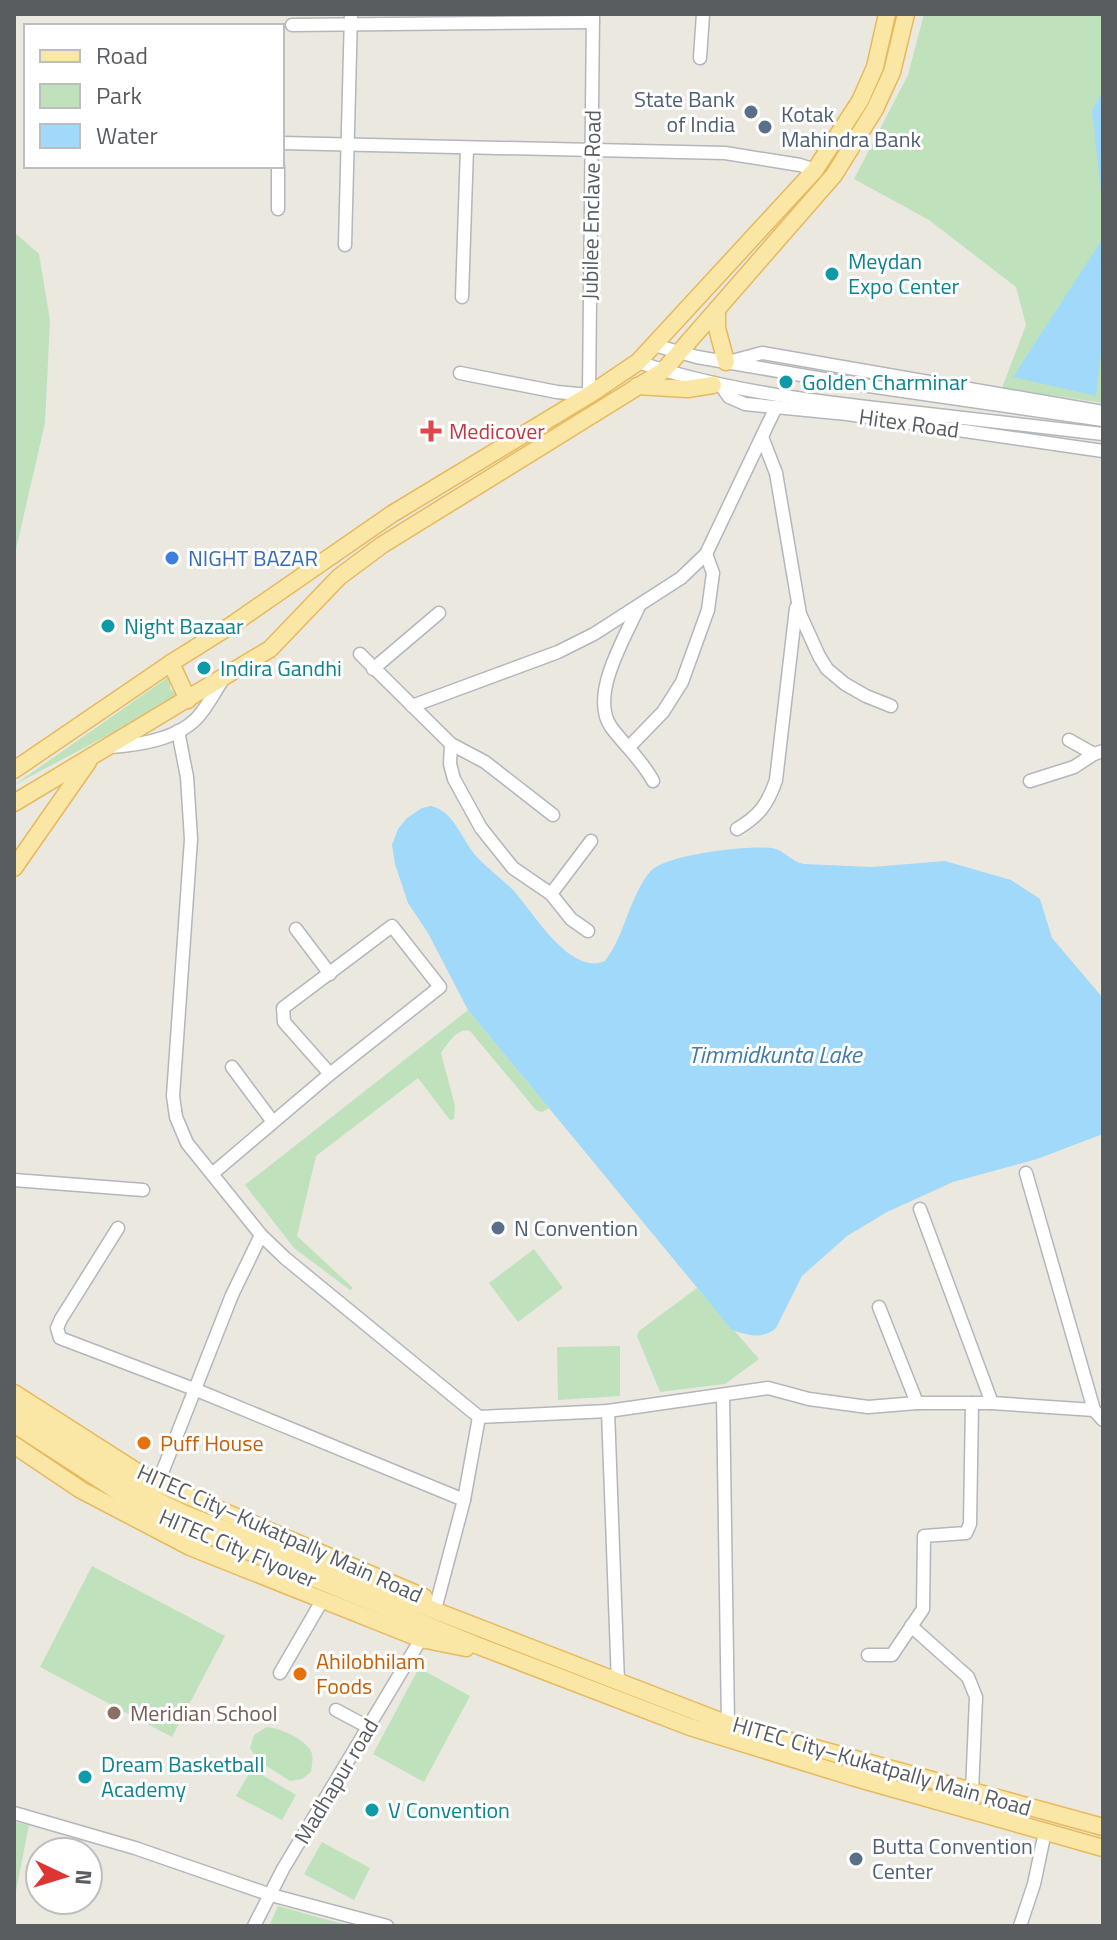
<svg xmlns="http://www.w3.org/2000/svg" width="1117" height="1940" font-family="'Titillium Web',sans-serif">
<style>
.green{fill:#bfe2bd}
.water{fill:#a1d9fa}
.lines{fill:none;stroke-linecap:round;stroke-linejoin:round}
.minor-casing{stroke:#b3b6ba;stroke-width:15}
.major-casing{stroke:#e8b85c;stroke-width:19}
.minor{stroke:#fff;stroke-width:12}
.major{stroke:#fae7a6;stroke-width:16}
.service-dot{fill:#5c6f8a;stroke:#fff;stroke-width:3}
.culture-dot{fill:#0f9aa8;stroke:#fff;stroke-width:3}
.health-dot{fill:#e0444e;stroke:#fff;stroke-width:3}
.shop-dot{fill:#3f7fe0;stroke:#fff;stroke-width:3}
.food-dot{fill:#e8710a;stroke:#fff;stroke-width:3}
.education-dot{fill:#8d6e63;stroke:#fff;stroke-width:3}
.labels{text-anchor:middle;stroke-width:6;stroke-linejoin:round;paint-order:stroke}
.service-label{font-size:22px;fill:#4e5e75;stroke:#fff;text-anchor:start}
.street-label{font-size:22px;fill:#595d60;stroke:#fff}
.culture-label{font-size:22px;fill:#0d838f;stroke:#fff;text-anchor:start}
.health-label{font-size:22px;fill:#be3a42;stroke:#fff;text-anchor:start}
.shop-label{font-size:22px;fill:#366cbe;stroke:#fff;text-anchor:start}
.food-label{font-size:22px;fill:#c56008;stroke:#fff;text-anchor:start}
.education-label{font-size:22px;fill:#785e54;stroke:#fff;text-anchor:start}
.water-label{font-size:24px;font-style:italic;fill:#417aa9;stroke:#fff}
</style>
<rect width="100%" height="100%" fill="#ebe8e0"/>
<!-- green -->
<g class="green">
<path d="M924,14H1103V403L1002,388L1026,325L1016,287L929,220L854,179L908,75Z"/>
<path d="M14,232L39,254L50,320L45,423L14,558Z"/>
<path d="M170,676V689L180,697L14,785Z"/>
<path d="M468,1010L549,1108L542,1112L536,1110L470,1031C456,1028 449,1043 441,1053L455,1106L454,1119L450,1120L418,1078L316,1156L297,1236L353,1288L350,1290L294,1248L245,1185Z"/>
<path d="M534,1249L563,1288L518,1322L489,1283Z"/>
<path d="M697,1288L759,1359L725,1384L660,1392L637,1336L639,1331Z"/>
<path d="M620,1346V1396L558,1400L557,1347Z"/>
<path d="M92,1566L225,1636L172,1737L40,1667Z"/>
<path d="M419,1668L470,1696L424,1782L373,1754Z"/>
<path d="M267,1727C279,1728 300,1737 308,1747C315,1754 312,1763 311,1772L302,1779L290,1781L257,1760L250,1748L254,1735Z"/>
<path d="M252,1769L296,1795L282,1820L236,1796Z"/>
<path d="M14,1822L29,1825L14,1901Z"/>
<path d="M322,1842L370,1868L354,1900L304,1874Z"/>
<path d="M278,1906L350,1926H269Z"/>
</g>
<!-- water -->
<g class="water">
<path d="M1103,90V210L1092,111Z"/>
<path d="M1103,238V335L1096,396L1013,377Z"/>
<path d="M431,806C454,811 462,840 476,856C487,868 501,878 513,890C534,913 570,976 605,961C622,939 626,913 639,889C642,883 647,874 653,869C671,854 748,845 772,848C785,850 791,862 804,864L872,867L945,861L1011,880L1040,899L1052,938L1103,998V1134L1037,1159L953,1182L887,1212L847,1236L802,1276L776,1328C762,1340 748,1335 732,1330L468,1010L428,933L408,903L395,864L392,845L398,829L407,818L422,808Z"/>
</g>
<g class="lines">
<!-- minor casing -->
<g class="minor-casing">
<g id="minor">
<path d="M292,25L593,22"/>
<path d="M700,58L703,14"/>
<path d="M282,143L725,153L800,165L815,170"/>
<path d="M278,209V166"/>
<path d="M345,245L351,14"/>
<path d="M462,297L467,148"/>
<path d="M654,345L697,357L841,382L1103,420"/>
<path d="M732,361L762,353L1103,412"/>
<path d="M638,362C724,391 813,401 902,411C969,419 1036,426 1103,434"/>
<path d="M460,373L557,392L589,395L593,14"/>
<path d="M722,387L729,397L745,404L847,414L1103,451"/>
<path d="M762,437L776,473L800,614L819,656L827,669L845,684L866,696L891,706"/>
<path d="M639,606C625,638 589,695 611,727C625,746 642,760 653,781"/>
<path d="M360,654L451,744L485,762L553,815"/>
<path d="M373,669L439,613"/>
<path d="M412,706L558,652L594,634L681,578L706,554L776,407"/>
<path d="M178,731L187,777L191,839L173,1096L176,1117L187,1143L261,1235L285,1258L479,1417L608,1411L768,1388L809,1399L868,1407L917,1403H992L1094,1410"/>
<path d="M1069,740L1094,754L1103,751"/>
<path d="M451,744L450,764L454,779L481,828L513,868L551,894L571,919L588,931"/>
<path d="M111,747C138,745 175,740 196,719C206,709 214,693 222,681"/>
<path d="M629,747L663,712L682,682L708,610L713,573L706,554"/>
<path d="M1030,781L1074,767L1094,754"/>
<path d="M737,829C759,816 768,804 776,780L796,608"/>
<path d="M551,894L591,841"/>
<path d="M296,929L330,974"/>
<path d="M232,1067L273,1122"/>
<path d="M1026,1173L1094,1410L1103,1420"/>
<path d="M212,1174L330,1074L440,987L392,926L283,1008L284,1022L330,1074"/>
<path d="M14,1180L143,1190"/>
<path d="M920,1209L992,1403"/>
<path d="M118,1228L61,1319L57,1328L60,1338L194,1389L464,1500"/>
<path d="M879,1307L917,1403"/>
<path d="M723,1395L728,1724"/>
<path d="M608,1411L618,1683"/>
<path d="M158,1483L232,1295L261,1235"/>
<path d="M437,1602L464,1500L479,1417"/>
<path d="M911,1626L968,1677L976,1697L972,1792"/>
<path d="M868,1655H892L923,1609L924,1536L966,1533L970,1524L972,1403"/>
<path d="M280,1673L323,1599"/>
<path d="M336,1710L368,1727"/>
<path d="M14,1813L135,1848L271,1895L387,1926"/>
<path d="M254,1926L283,1869L421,1639"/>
<path d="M1020,1926L1034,1884L1045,1832"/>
</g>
</g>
<!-- major casing -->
<g class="major-casing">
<g id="major">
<path d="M717,309V328L726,362"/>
<path d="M637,386L687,389L713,385"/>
<path d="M171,663L188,700"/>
<path d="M14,770L171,663L233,624L392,514L589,395L638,362L815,170L860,101L875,67L887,14"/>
<path d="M14,803L270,649L339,577L382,545L663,371L834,175L875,109L892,72L906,14"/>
<path d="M14,868L88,762"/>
<path d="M14,1393L150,1480L424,1597"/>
<path d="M14,1409L158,1501L185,1514L728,1724L1103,1827"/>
<path d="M14,1424L145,1509L476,1645L690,1727L852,1777L1103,1848"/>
<path d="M14,1445L81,1490L190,1547L421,1639L466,1648"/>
</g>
</g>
<!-- minor -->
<use href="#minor" class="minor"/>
<!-- major -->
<use href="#major" class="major"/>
</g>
<!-- markers -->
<g class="service-dot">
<circle cx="751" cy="112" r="8"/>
<circle cx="765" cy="127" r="8"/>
<circle cx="498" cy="1228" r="8"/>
<circle cx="856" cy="1859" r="8"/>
</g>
<g class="culture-dot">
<circle cx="832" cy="274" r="8"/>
<circle cx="786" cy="382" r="8"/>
<circle cx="108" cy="626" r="8"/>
<circle cx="204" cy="668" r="8"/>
<circle cx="85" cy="1777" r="8"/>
<circle cx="372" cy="1810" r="8"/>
</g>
<path class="health-dot" d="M427 419h8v8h8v8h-8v8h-8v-8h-8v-8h8z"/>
<circle class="shop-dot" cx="172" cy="558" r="8"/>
<g class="food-dot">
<circle cx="144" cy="1443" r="8"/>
<circle cx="300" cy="1674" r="8"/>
</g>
<circle class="education-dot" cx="114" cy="1713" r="8"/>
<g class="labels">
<!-- service labels -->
<g class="service-label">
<text x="735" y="107" text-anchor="end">State Bank<tspan x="735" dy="25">of India</tspan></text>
<text x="781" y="122">Kotak<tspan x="781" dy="25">Mahindra Bank</tspan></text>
<text x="514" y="1236">N Convention</text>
<text x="872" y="1854">Butta Convention<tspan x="872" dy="25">Center</tspan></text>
</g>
<!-- street labels -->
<g class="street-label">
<text transform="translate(591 205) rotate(-89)" y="8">Jubilee Enclave Road</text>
<text transform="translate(909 423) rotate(8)" y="8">Hitex Road</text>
<text transform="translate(280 1533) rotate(24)" y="8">HITEC City–Kukatpally Main Road</text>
<text transform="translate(238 1548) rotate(23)" y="8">HITEC City Flyover</text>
<text transform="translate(882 1766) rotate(16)" y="8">HITEC City–Kukatpally Main Road</text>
<text transform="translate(336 1781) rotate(-59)" y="8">Madhapur road</text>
</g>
<!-- culture labels -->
<g class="culture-label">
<text x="848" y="269">Meydan<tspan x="848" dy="25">Expo Center</tspan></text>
<text x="802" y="390">Golden Charminar</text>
<text x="124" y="634">Night Bazaar</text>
<text x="220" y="676">Indira Gandhi</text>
<text x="101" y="1772">Dream Basketball<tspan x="101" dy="25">Academy</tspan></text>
<text x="388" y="1818">V Convention</text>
</g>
<!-- health labels -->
<g class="health-label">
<text x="449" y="439">Medicover</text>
</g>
<!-- shop labels -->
<g class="shop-label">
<text x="188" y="566">NIGHT BAZAR</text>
</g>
<!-- food labels -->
<g class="food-label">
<text x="160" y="1451">Puff House</text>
<text x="316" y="1669">Ahilobhilam<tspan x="316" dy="25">Foods</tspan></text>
</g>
<!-- education labels -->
<g class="education-label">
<text x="130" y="1721">Meridian School</text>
</g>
<!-- water labels -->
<g class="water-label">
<text x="775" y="1063">Timmidkunta Lake</text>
</g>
</g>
<!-- border -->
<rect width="1117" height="1940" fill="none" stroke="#595d60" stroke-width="32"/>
<!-- legend -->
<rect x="24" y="24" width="260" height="144" fill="#ffffff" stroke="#bdbebf" stroke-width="2"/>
<rect x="40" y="50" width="40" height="12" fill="#fae7a6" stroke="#bdbebf" stroke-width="2"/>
<text x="96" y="64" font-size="24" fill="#595d60">Road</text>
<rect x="40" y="84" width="40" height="24" fill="#bfe2bd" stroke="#bdbebf" stroke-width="2"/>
<text x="96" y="104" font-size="24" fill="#595d60">Park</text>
<rect x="40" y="124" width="40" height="24" fill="#a1d9fa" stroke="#bdbebf" stroke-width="2"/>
<text x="96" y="144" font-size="24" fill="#595d60">Water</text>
<!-- north arrow -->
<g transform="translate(64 1876) rotate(94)"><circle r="38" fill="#ffffff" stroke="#bdbebf" stroke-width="2"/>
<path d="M0-6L14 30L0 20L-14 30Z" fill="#de3533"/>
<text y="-12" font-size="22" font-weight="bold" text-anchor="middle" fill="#595d60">N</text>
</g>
</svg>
